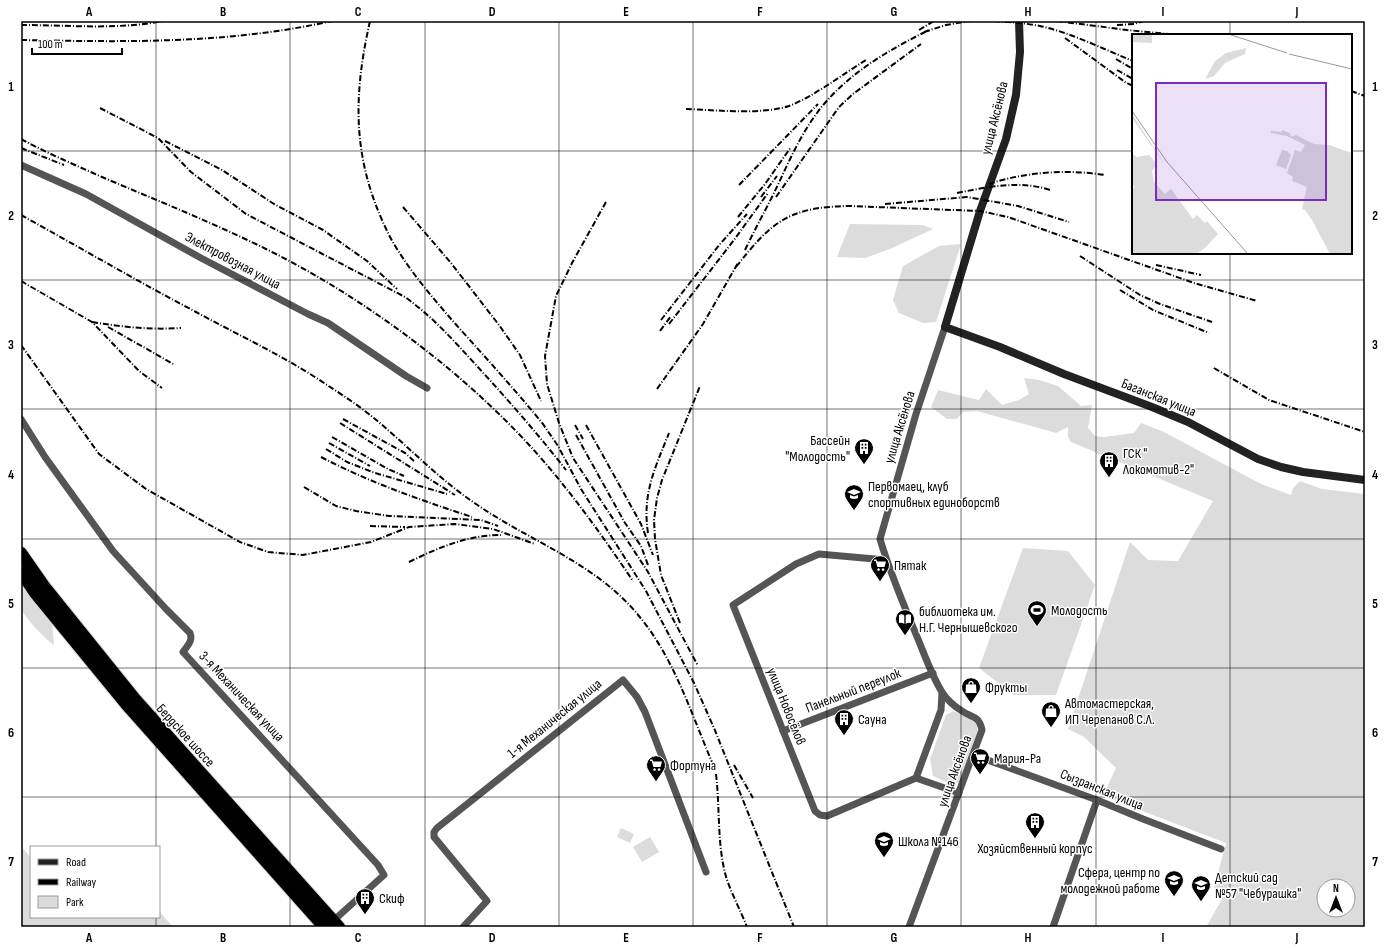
<svg xmlns="http://www.w3.org/2000/svg" width="1386" height="948" font-family="'Sofia Sans Condensed',sans-serif">
<style>
.green{fill:#dcdcdc;fill-rule:evenodd}
.lines{fill:none;stroke-linecap:round;stroke-linejoin:round}
.highway-casing{stroke:#dbdbdb;stroke-width:14}
.street{stroke:#555;stroke-width:7}
.secondary{stroke:#222;stroke-width:8}
.highway{stroke:#000;stroke-width:12}
.rail{stroke:#000;stroke-width:2;stroke-dasharray:6 2 1 2;stroke-linecap:butt}
.grid{fill:none;stroke:#000;stroke-width:1;stroke-opacity:0.55}
.labels{text-anchor:middle;stroke-width:3;stroke-linejoin:round;paint-order:stroke}
.street-label{font-size:14px;fill:#000;stroke:#fff}
.poi-label{font-size:14px;fill:#000;stroke:#fff;text-anchor:start}
.inset-road{fill:none;stroke:#999;stroke-width:1}
.view{fill:#7b2cbf;fill-opacity:0.15;stroke:#7b2cbf;stroke-width:2}
.inset-edge{fill:none;stroke:#000;stroke-width:2}
.neatline{fill:none;stroke:#000;stroke-width:1.5}
.grid-label{font-size:13px;text-anchor:middle;font-weight:bold;fill:#000}
</style>
<rect width="100%" height="100%" fill="#fff"/>
<!-- green -->
<g class="green">
<path d="M850,224L923,225L933,229L890,249L865,258L837,257Z"/>
<path d="M961,244L936,322L923,323L899,313L893,300L903,266L939,246Z"/>
<path d="M1024,378L1039,380L1058,386L1081,406L1092,405L1088,428L1095,436L1104,437L1134,433L1141,423L1164,432L1261,484L1291,495L1293,488L1300,481L1322,489L1365,494V927H1206L1229,887L1217,895L1214,888L1226,843L1103,796L1116,768L1084,737L1068,729L1130,542L1148,560L1178,561L1213,501L1071,442L1068,437V427L1056,433L977,411L963,412L957,419H947L931,407L938,390L979,400L986,389L1002,405L1019,400L1029,394ZM1324,886H1348V910H1324Z"/>
<path d="M1023,548L1068,551L1095,585L1056,695H1014L979,668Z"/>
<path d="M21,586L52,623L54,645C47,641 23,616 21,608C19,602 21,592 21,586Z"/>
<path d="M953,711C964,716 977,718 978,731L960,782L953,785L933,776L930,759L946,715Z"/>
<path d="M621,828L634,834L630,843L617,837Z"/>
<path d="M650,837L659,852L642,862L633,847Z"/>
<path d="M21,846L31,858V917H159V911L173,927H21Z"/>
</g>
<g class="lines">
<!-- highway casing -->
<g class="highway-casing">
<g id="highway">
<path d="M21,553L44,586L135,699L339,927"/>
<path d="M21,572L35,593L126,704L324,927"/>
</g>
</g>
<!-- street -->
<g class="street">
<path d="M21,165L86,194L201,258L308,314L328,323L406,376L427,388"/>
<path d="M21,419L45,457L113,551L166,609L190,633C193,641 188,645 183,652L378,865L384,875L333,921"/>
<path d="M886,560L819,554L796,564L733,605L815,811L820,815L827,816L916,778"/>
<path d="M942,693L941,710L916,778L959,793"/>
<path d="M783,731L933,673"/>
<path d="M974,755L1097,800L1143,819L1221,849"/>
<path d="M463,927L487,901L434,837V832L437,828L623,680L637,697L645,712L706,872"/>
<path d="M909,927L982,730C979,715 972,718 962,711C955,707 946,699 942,692C932,676 925,656 918,639C904,606 890,573 880,539L916,414L945,327"/>
<path d="M1053,927L1097,800"/>
</g>
<!-- secondary -->
<path class="secondary" d="M1019,21L1020,52L1016,95L1006,139L980,211L945,327L1000,347L1064,374L1152,407L1188,422L1258,459L1281,467L1303,472L1365,480"/>
<!-- highway -->
<use href="#highway" class="highway"/>
<!-- rail -->
<g class="rail">
<path d="M370,21C354,92 352,152 382,220C387,231 392,242 399,252C416,279 438,304 459,328C488,360 516,391 543,424L558,446L581,489L646,591L694,683L714,728L794,927"/>
<path d="M994,21C1009,22 1025,23 1040,26C1072,33 1103,49 1133,61"/>
<path d="M1057,21L1127,30L1178,35"/>
<path d="M1289,21H1290"/>
<path d="M21,25C68,25 117,30 163,21"/>
<path d="M1117,25L1134,24L1143,21"/>
<path d="M919,30L934,21"/>
<path d="M924,32L946,25L970,21"/>
<path d="M1065,38L1125,82L1133,86"/>
<path d="M21,40C127,42 228,44 332,21"/>
<path d="M1116,59L1133,69"/>
<path d="M1117,70L1133,79"/>
<path d="M1351,91L1365,96"/>
<path d="M100,108L158,138L191,172L246,214L405,297C434,318 453,340 477,366C508,400 538,434 566,470"/>
<path d="M686,109C716,110 761,115 789,106C813,97 843,74 866,60"/>
<path d="M21,139C47,153 75,165 102,177C156,200 211,222 264,248C364,297 467,374 540,457C574,496 604,538 633,581"/>
<path d="M165,141L222,170L274,204L323,230L367,261L397,289"/>
<path d="M21,148L64,165"/>
<path d="M989,184C1025,172 1067,169 1105,175"/>
<path d="M739,185L818,104"/>
<path d="M957,193C987,187 1020,180 1050,190"/>
<path d="M761,197L777,176"/>
<path d="M776,197L839,107L853,94L921,44"/>
<path d="M606,202L572,263L556,296L545,356L547,384L559,423L573,458L648,572L698,666"/>
<path d="M885,204L967,197L1018,206L1069,222"/>
<path d="M403,207L451,263L499,325L520,355L541,401"/>
<path d="M21,215C79,247 137,281 196,312C240,336 286,357 327,385C338,392 350,400 361,408C401,438 434,476 476,504C531,542 596,563 639,616C674,658 691,713 712,762"/>
<path d="M738,217L765,184L791,147"/>
<path d="M745,250C754,231 764,213 774,193C787,166 799,137 817,113C844,76 888,50 929,30"/>
<path d="M1080,256L1140,295L1160,304L1212,322"/>
<path d="M1156,265L1201,275"/>
<path d="M736,267C772,221 789,207 849,206L980,211L1008,217L1194,283L1257,301"/>
<path d="M21,281L92,322L139,371L162,388"/>
<path d="M1120,290L1153,310L1209,333"/>
<path d="M661,320L720,244L747,214"/>
<path d="M92,322C122,327 151,330 181,328"/>
<path d="M669,324L734,240L768,193"/>
<path d="M108,327L175,365"/>
<path d="M660,331L671,316"/>
<path d="M21,345L99,454L146,489L240,542L268,552L303,555L371,542L409,527L455,524L493,529L535,544"/>
<path d="M1214,368L1269,400L1365,432"/>
<path d="M657,389L703,324L738,263"/>
<path d="M343,419L405,453L414,461"/>
<path d="M340,423L455,495"/>
<path d="M575,425L583,439"/>
<path d="M586,425L641,524L653,555"/>
<path d="M576,435L625,523L641,546L648,565"/>
<path d="M332,437L388,469L404,476"/>
<path d="M329,443L370,466"/>
<path d="M326,449L347,462L375,473L447,494"/>
<path d="M321,457C369,482 420,500 472,517"/>
<path d="M304,487L336,506L356,511L389,516L481,520L498,526"/>
<path d="M370,526L405,527"/>
<path d="M648,533C642,494 655,468 669,433"/>
<path d="M409,562C438,548 467,535 501,535"/>
<path d="M680,623L661,575L655,539L654,520L657,498L662,480L700,386"/>
<path d="M734,765L753,798"/>
<path d="M716,774C720,807 717,840 725,873C729,889 741,911 747,927"/>
</g>
</g>
<!-- grid -->
<path class="grid" d="M156,21V847M290,21V927M425,21V927M559,21V927M693,21V927M827,21V927M961,21V927M1096,21V927M1230,21V35M21,151H1133M1351,151H1365M1230,253V927M21,280H1365M21,409H1365M21,539H1365M21,668H1365M21,797H1365M156,917V927"/>
<!-- icons -->
<defs>
<g id="building-pin" transform="scale(1)"><path d="M0 17L-7.5 6A9.5 9.5 0 1 1 7.5 6Z" fill="#000" stroke="#fff"/><path d="M-4-6H4V6H1V3H-1V6H-4ZM-2.5-4.3h1.7v1.8h-1.7ZM.8-4.3h1.7v1.8H.8ZM-2.5-1h1.7V.8h-1.7ZM.8-1h1.7V.8H.8Z" fill="#fff"/></g>
<g id="school-pin" transform="scale(1)"><path d="M0 17L-7.5 6A9.5 9.5 0 1 1 7.5 6Z" fill="#000" stroke="#fff"/><path d="M0-5L7-2L0 1L-7-2ZM-4 1L0 2.5L4 1V4Q0 6-4 4Z" fill="#fff"/></g>
<g id="supermarket-pin" transform="scale(1)"><path d="M0 17L-7.5 6A9.5 9.5 0 1 1 7.5 6Z" fill="#000" stroke="#fff"/><path d="M-6-5.5h2.5l.6 2H6L4.5 2H-2.5L-4.4-4H-6ZM-1.5 3.2a1.3 1.3 0 1 0 .1 0ZM3 3.2a1.3 1.3 0 1 0 .1 0Z" fill="#fff"/></g>
<g id="stadium-pin" transform="scale(1)"><path d="M0 17L-7.5 6A9.5 9.5 0 1 1 7.5 6Z" fill="#000" stroke="#fff"/><path d="M0-5a6.5 5 0 1 0 0 10a6.5 5 0 1 0 0-10ZM-3.5-1.8h7v3.6h-7Z" fill="#fff"/></g>
<g id="library-pin" transform="scale(1)"><path d="M0 17L-7.5 6A9.5 9.5 0 1 1 7.5 6Z" fill="#000" stroke="#fff"/><path d="M-6-4Q-3-5.5-.7-3.5V5Q-3 3-6 4ZM6-4Q3-5.5 .7-3.5V5Q3 3 6 4Z" fill="#fff"/></g>
<g id="shop-pin" transform="scale(1)"><path d="M0 17L-7.5 6A9.5 9.5 0 1 1 7.5 6Z" fill="#000" stroke="#fff"/><path d="M-5-2.5h2.3a2.7 3.5 0 0 1 5.4 0H5L5.5 6h-11ZM-1.5-2.5h3a1.5 2.3 0 0 0-3 0Z" fill="#fff"/></g>
</defs>
<g fill-rule="evenodd">
<use href="#building-pin" x="864" y="448"/>
<use href="#building-pin" x="1109" y="461"/>
<use href="#school-pin" x="854" y="494"/>
<use href="#supermarket-pin" x="880" y="565"/>
<use href="#stadium-pin" x="1037" y="610"/>
<use href="#library-pin" x="905" y="619"/>
<use href="#shop-pin" x="971" y="687"/>
<use href="#shop-pin" x="1051" y="711"/>
<use href="#building-pin" x="844" y="719"/>
<use href="#supermarket-pin" x="980" y="758"/>
<use href="#supermarket-pin" x="656" y="765"/>
<use href="#building-pin" x="1035" y="822"/>
<use href="#school-pin" x="884" y="841"/>
<use href="#school-pin" x="1174" y="880"/>
<use href="#school-pin" x="1201" y="885"/>
<use href="#building-pin" x="365" y="898"/>
</g>
<g class="labels">
<!-- street labels -->
<g class="street-label">
<text transform="translate(994 118) rotate(-76)" y="5">улица Аксёнова</text>
<text transform="translate(233 260) rotate(28)" y="5">Электровозная улица</text>
<text transform="translate(1159 397) rotate(22)" y="5">Баганская улица</text>
<text transform="translate(899 427) rotate(-73)" y="5">улица Аксёнова</text>
<text transform="translate(853 690) rotate(-21)" y="5">Панельный переулок</text>
<text transform="translate(242 696) rotate(47)" y="5">3-я Механическая улица</text>
<text transform="translate(787 706) rotate(68)" y="5">улица Новосёлов</text>
<text transform="translate(554 718) rotate(-39)" y="5">1-я Механическая улица</text>
<text transform="translate(186 735) rotate(48)" y="5">Бердское шоссе</text>
<text transform="translate(954 771) rotate(-70)" y="5">улица Аксёнова</text>
<text transform="translate(1102 789) rotate(22)" y="5">Сызранская улица</text>
</g>
<!-- poi labels -->
<g class="poi-label">
<text x="850" y="445" text-anchor="end">Бассейн<tspan x="850" dy="16">"Молодость"</tspan></text>
<text x="1123" y="458">ГСК "<tspan x="1123" dy="16">Локомотив-2"</tspan></text>
<text x="868" y="491">Первомаец, клуб<tspan x="868" dy="16">спортивных единоборств</tspan></text>
<text x="894" y="570">Пятак</text>
<text x="1051" y="615">Молодость</text>
<text x="919" y="616">библиотека им.<tspan x="919" dy="16">Н.Г. Чернышевского</tspan></text>
<text x="985" y="692">Фрукты</text>
<text x="1065" y="708">Автомастерская,<tspan x="1065" dy="16">ИП Черепанов С.Л.</tspan></text>
<text x="858" y="724">Сауна</text>
<text x="994" y="763">Мария-Ра</text>
<text x="670" y="770">Фортуна</text>
<text x="898" y="846">Школа №146</text>
<text x="1035" y="853" text-anchor="middle">Хозяйственный корпус</text>
<text x="1160" y="877" text-anchor="end">Сфера, центр по<tspan x="1160" dy="16">молодежной работе</tspan></text>
<text x="1215" y="882">Детский сад<tspan x="1215" dy="16">№57 "Чебурашка"</tspan></text>
<text x="379" y="903">Скиф</text>
</g>
</g>
<!-- overview -->
<g transform="translate(1132 34)">
<rect width="220" height="220" fill="#fff"/>
<path d="M0,0H20V9L0,8ZM114,14L113,20L93,29L82,42L73,45L83,27L94,19ZM0,80L30,126L31,128L0,84ZM150,96L158,99L159,103L164,101L182,110L197,111L220,119V220H198L180,186L173,176L170,175L175,153L160,147L161,143L155,139L163,116L169,118L173,111L155,102L139,99V97L149,98ZM150,116L155,117L159,121L154,135L144,131ZM0,120L5,123L17,121L25,130L20,137L22,148L33,160L39,155L61,185L65,181L73,189L75,187L86,200L73,214L64,220H0V156L3,152H0Z" fill="#dcdcdc"/>
<path class="inset-road" d="M96,0L155,19M157,20L220,35M0,77L35,128L116,220"/>
<path class="view" d="M24,49H194V166H24Z"/>
<rect width="220" height="220" class="inset-edge"/>
</g>
<!-- border -->
<rect width="1386" height="948" fill="none" stroke="#ffffff" stroke-width="44"/>
<!-- legend -->
<rect x="30" y="846" width="130" height="72" fill="#ffffff" stroke="#999999"/>
<rect x="38" y="859" width="20" height="6" fill="#222222" stroke="#999999"/>
<text x="66" y="866" font-size="12" fill="#000000">Road</text>
<rect x="38" y="879" width="20" height="6" fill="#000000" stroke="#999999"/>
<text x="66" y="886" font-size="12" fill="#000000">Railway</text>
<rect x="38" y="896" width="20" height="12" fill="#dcdcdc" stroke="#999999"/>
<text x="66" y="906" font-size="12" fill="#000000">Park</text>
<!-- north arrow -->
<g transform="translate(1336 898)"><circle r="19" fill="#ffffff" stroke="#999999"/>
<path d="M0-3L7 15L0 10L-7 15Z" fill="#000000"/>
<text y="-6" font-size="11" font-weight="bold" text-anchor="middle" fill="#000000">N</text>
</g>
<!-- scale -->
<path d="M32 48v6h90v-6" fill="none" stroke="#000000" stroke-width="2"/>
<text x="38" y="48" font-size="12" fill="#000000" stroke="#ffffff" stroke-width="3" paint-order="stroke">100 m</text>
<rect x="22" y="22" width="1342" height="904" class="neatline"/>
<g class="grid-label">
<text x="89" y="16">A</text>
<text x="223" y="16">B</text>
<text x="358" y="16">C</text>
<text x="492" y="16">D</text>
<text x="626" y="16">E</text>
<text x="760" y="16">F</text>
<text x="894" y="16">G</text>
<text x="1028" y="16">H</text>
<text x="1163" y="16">I</text>
<text x="1297" y="16">J</text>
<text x="11" y="91">1</text>
<text x="1375" y="91">1</text>
<text x="11" y="220">2</text>
<text x="1375" y="220">2</text>
<text x="11" y="349">3</text>
<text x="1375" y="349">3</text>
<text x="11" y="479">4</text>
<text x="1375" y="479">4</text>
<text x="11" y="608">5</text>
<text x="1375" y="608">5</text>
<text x="11" y="737">6</text>
<text x="1375" y="737">6</text>
<text x="11" y="866">7</text>
<text x="1375" y="866">7</text>
<text x="89" y="942">A</text>
<text x="223" y="942">B</text>
<text x="358" y="942">C</text>
<text x="492" y="942">D</text>
<text x="626" y="942">E</text>
<text x="760" y="942">F</text>
<text x="894" y="942">G</text>
<text x="1028" y="942">H</text>
<text x="1163" y="942">I</text>
<text x="1297" y="942">J</text>
</g>
</svg>
